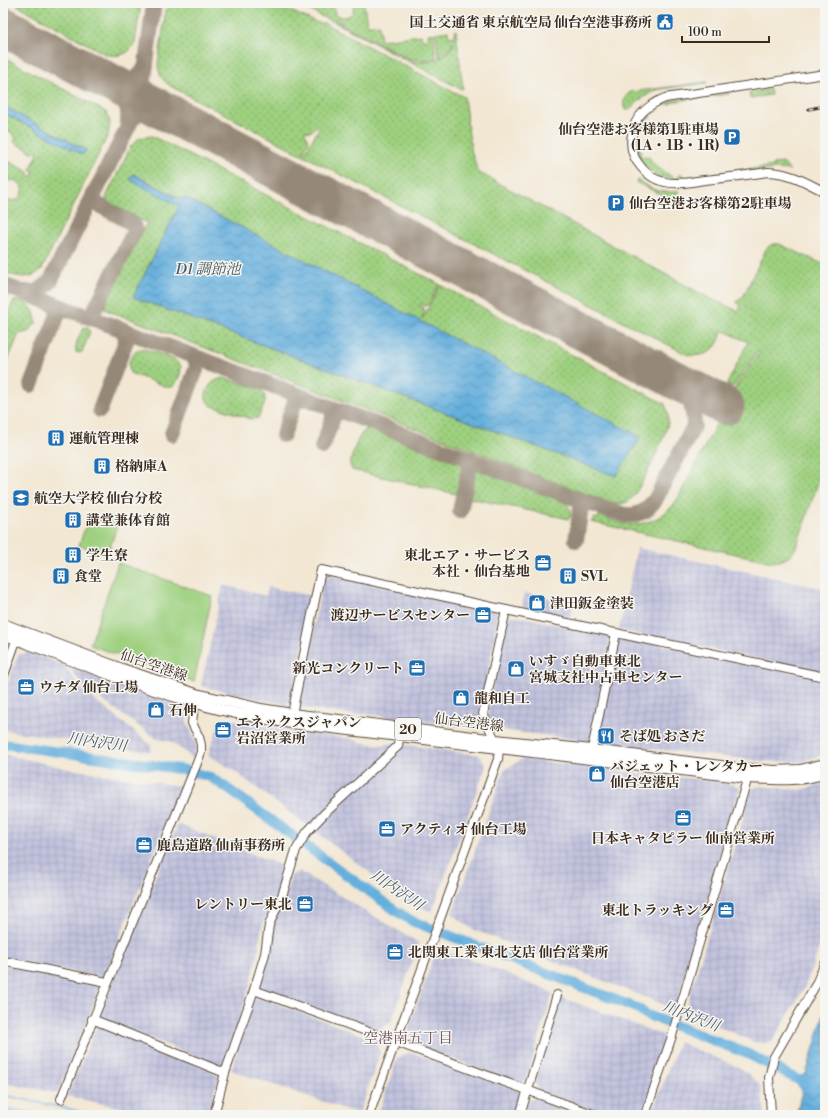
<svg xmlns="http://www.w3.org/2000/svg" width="828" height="1118" font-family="'Libre Bodoni','Noto Serif JP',serif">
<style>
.built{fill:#dbd6f7}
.industrial{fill:url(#industrial-grid)}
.grass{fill:url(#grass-dots);stroke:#6c7d4e;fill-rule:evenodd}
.pitch{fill:#9ed07f;stroke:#6c7d4e}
.water{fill:url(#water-waves);stroke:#506c7e}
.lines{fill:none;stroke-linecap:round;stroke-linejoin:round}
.stream{stroke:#65afdd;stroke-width:1.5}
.river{stroke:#65afdd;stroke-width:10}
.taxiway{stroke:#968878;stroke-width:16}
.runway{stroke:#968878;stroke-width:39}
.minor-casing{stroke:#564639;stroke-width:10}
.major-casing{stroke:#564639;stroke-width:12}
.minor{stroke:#fff;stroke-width:8}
.major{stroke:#fff;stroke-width:10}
.rail-casing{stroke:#3b2a1e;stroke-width:3}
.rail{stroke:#f6f6f2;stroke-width:1.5;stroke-dasharray:4.5;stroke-linecap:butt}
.labels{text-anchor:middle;stroke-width:3;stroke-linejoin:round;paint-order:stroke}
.shield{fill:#f6f6f2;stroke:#73675e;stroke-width:1}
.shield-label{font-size:13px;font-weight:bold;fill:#3b2a1e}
.poi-label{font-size:14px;font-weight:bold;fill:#3b2a1e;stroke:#f6f6f2;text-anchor:start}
.street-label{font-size:14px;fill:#3b2a1e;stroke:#f6f6f2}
.water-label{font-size:15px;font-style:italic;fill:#4a5961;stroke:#f6f6f2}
.neighbourhood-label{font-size:15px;fill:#704f5b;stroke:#f6f6f2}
</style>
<defs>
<pattern id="industrial-grid" width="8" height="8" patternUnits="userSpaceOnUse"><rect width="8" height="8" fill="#c1c2dd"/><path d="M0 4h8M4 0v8" fill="none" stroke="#a7a7bd"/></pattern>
<pattern id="grass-dots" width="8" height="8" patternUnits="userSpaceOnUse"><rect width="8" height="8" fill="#9ed07f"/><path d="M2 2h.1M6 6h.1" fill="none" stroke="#82a967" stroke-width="1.8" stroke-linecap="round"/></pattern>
<pattern id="water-waves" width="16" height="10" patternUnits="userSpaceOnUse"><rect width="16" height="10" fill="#65afdd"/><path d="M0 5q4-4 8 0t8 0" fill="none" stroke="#548fb3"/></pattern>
</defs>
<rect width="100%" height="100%" fill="#f6f6f2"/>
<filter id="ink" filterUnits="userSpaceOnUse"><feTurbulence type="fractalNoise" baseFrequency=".025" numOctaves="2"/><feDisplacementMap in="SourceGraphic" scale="8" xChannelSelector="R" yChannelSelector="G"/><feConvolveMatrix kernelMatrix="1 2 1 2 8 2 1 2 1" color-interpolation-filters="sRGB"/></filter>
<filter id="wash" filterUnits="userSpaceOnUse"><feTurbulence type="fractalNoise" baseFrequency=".012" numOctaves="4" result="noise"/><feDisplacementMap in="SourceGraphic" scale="16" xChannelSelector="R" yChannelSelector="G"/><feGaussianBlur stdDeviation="0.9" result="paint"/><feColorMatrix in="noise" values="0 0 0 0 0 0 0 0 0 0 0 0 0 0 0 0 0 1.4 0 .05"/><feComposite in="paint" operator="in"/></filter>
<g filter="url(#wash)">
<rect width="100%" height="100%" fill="#f2e7d3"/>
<!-- built -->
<path class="built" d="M598,728L613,730L611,744L596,742Z"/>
<!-- industrial -->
<g class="industrial">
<path d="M637,548L825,589V673L619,630Z"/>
<path d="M324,574L496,611L498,616L478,728L366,714L354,715L298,707Z"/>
<path d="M223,585L266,596L268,587L313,596L290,706L201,686Z"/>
<path d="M524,593L573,603L570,618L522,609Z"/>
<path d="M511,615L611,636L590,741L494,729L487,714L508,617Z"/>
<path d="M618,636L825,679V754L802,762L762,761L611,744L613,731L598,728Z"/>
<path d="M29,652L63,665L81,688L102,706L151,745V752L3,730V696L18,655Z"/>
<path d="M69,667L126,688L181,706L186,712L187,722L195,741L196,747L193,758L170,741L157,739L109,705L83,686Z"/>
<path d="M226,718L253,724L304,733L347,738L364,743L380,745L393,743L479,755L486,766L432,912L409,902L233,770L208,755L220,721Z"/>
<path d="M3,754L69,769L181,786L104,976L99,977L3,958Z"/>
<path d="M522,759L643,774L687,778L730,784L740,787L675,1009L472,929L452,914L504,770Z"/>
<path d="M825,783V931L805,987L772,1042L764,1043L754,1042L698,1017L687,1005L752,789L759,786L801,790L816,786Z"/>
<path d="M178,824L285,867L278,892L265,920L261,931L258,954L249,988L237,1027L223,1065H217L147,1037L104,1019L100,1015L150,890Z"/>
<path d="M299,871L419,943L391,1022L378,1031L263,989L259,983L272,927L291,876Z"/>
<path d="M435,953L463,956L553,993L526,1080L520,1084L413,1044L408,1030Z"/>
<path d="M3,965L93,982L100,988L57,1093L3,1083Z"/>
<path d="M258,997L376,1040L380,1053L359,1114L231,1070L255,998Z"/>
<path d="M560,997L668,1037L642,1115H603L539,1091L535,1083Z"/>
<path d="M97,1026L114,1031L210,1070L219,1077L207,1115H154L67,1096Z"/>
<path d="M679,1042L740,1068L751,1076L760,1085L765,1115H651Z"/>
<path d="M409,1052L517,1089L521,1093L522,1097L516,1115H378L397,1059Z"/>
<path d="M535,1098L581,1115H524L527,1101Z"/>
<path d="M3,1107L23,1110L43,1115H3Z"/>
</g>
<!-- grass -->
<g class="grass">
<path d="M18,3H141L135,43C128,56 118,57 105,54L17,5Z"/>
<path d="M167,3H272L318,23H324L464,97L471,150L478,172L709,298L738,311L741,305L737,303V301L743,297L765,251C768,246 772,243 779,244L825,265V462L797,545C792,557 785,561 772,562L591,522L594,518L598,519L599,515C607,518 617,523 626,524C647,526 665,517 677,500L735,388L760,352L758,351L734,386L731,387L727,384L748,342L722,330C719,349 707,358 688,355L172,87C162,81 159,75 158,64ZM317,125L320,126L305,153L303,152L309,141L306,134L304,133L305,131C311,133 314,130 317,125Z"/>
<path d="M300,3H334C332,16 345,22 353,12L354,3H364L367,25L379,24L381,40L421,35L422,40L429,39L428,34L433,33L436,58C427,61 418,60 408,58L335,20L331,21L303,7Z"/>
<path d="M334,22H336L409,60C426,65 447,60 454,42L447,51L439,57L435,33L448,31L449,37L455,36V31L456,30L463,88L461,89Z"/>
<path d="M3,57L106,112L110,122L108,135L42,269C30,281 18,277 3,272V196C8,202 14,202 20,198L23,190C20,179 10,178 3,184V161L4,159L29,172L28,174L32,176L34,172L30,170L38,154L35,152L34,153L14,142L16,139L10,131L3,137V113L83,154L86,150L3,106Z"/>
<path d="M707,82V83L655,90L641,99L629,110H626L624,108C623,100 624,96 631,92Z"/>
<path d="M770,89L771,95L750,98L749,93Z"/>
<path d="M729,93V94L671,102V104L658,105V110L650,111V118L645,119L646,128L638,130L641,157L649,156C652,167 667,173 676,179L679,174H682V178L695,177L773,166V164L783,163L790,170L777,169L682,180C673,179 664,179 655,174C628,159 631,121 656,106C670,97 711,95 729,93Z"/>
<path d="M152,136L439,284L428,305L425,306L421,304L420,306L424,308V312L422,318H423L440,285L665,404C667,410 669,416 668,422C667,434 639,492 631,499C626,504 619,504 613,504L526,471L104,309V305L147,223L109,205L107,200L106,197L131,146L139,138ZM133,174L183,200L184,198L616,476L133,297L179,206Z"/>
<path d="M638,179C649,190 664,194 679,191L673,201L636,182Z"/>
<path d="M14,301C28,299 36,310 36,323L28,332L19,334L3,372V322Z"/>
<path d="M85,327L88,328L90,332L82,352L78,353L76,352C74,346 80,332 85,327Z"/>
<path d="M140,349H144C156,353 173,356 181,366C181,374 178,383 172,387H167L130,373C127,363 130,354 140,349Z"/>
<path d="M223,378L260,389C270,399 263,407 258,418L251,419L210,405C200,395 210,380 223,378Z"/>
<path d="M370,428L462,463L465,466L466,470L460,495L352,470L350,465V462C354,451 358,431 370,428Z"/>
<path d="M479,470L564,502C570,507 573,512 569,519L470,498C468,490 471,473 479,470Z"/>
</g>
<!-- pitch -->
<g class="pitch">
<path d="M90,514L118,524L107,555L79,545Z"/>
<path d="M118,563L212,596L194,682L90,645Z"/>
</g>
<!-- water -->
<g class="water">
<path d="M3,106L86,150L83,155L3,113Z"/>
<path d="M133,174L182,200L184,197L641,437L616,476L133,297L179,206L130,180Z"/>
<path d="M825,1010V1115H796L802,1091L798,1087L801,1076L806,1074Z"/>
</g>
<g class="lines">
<!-- stream -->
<path class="stream" d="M3,1095L97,1115"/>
<!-- river -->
<path class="river" d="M3,744L186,770L210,777L224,786L396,911L412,921L639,1009L645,1014L748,1054L810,1086"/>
<!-- taxiway -->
<g class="taxiway">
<path d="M109,82C125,93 131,109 127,127"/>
<path d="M109,82C125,87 140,80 146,65"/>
<path d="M154,106L146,97L143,86L154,3"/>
<path d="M3,285L582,501L625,515H634L645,511L655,500L694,426C694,410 689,390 675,380"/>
<path d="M24,292C36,294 44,289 51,280L132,119C140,110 151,107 163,110"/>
<path d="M85,316L90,315L94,311L135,230L132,223L97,204L94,199V194"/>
<path d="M31,385L58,314L57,308L54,304"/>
<path d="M100,410L126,341L125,334L121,329"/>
<path d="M172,434L197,367L196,360L192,356"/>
<path d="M283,435L294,404L298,400L306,398"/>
<path d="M322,447L333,418V413L329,407"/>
<path d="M460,511L471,459"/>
<path d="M576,540L582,501"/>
</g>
<!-- runway -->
<path class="runway" d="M3,26L725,406"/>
</g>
</g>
<g filter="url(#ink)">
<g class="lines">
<!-- minor casing -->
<g class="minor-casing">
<g id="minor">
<path d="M825,74L665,98C648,105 635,115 632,134C630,145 632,155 638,163C645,173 653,180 665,182C677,185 692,182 704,180C726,178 747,175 768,172C792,173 805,182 825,192"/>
<path d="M3,678L18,635"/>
<path d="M292,714L321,570L506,610L825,677"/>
<path d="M591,754L616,633"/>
<path d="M3,961L107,982"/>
<path d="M254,990L595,1115"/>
<path d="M92,1019L225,1073"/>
<path d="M61,1099L197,763L201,752V745L199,737L192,723L195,697"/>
<path d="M214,1115L225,1073L254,990L265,954L269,925L283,893L296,850L307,832L324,814L398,746L400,731"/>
<path d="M369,1115L498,759L499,749L483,714L506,610"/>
<path d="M520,1115L557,995"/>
<path d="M645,1115L671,1039L749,773"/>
<path d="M771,1115L769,1078L774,1057L815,986L825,964"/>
</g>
</g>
<!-- major casing -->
<g class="major-casing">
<g id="major">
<path d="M3,624L122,669L196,694L261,709L292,714L496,740L592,750L737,768L774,771L800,770L825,764"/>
<path d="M3,634C66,658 128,683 193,702C225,712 258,718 291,723L748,778C774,779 800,782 825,773"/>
</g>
</g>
<!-- minor -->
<use href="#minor" class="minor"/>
<!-- major -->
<use href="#major" class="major"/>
<!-- rail casing -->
<g class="rail-casing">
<path id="rail" d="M809,109L825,106"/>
</g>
<!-- rail -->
<use href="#rail" class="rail"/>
</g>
</g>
<!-- icons -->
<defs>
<g id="civic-square" transform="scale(0.9)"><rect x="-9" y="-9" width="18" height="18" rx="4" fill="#1f6fb2" stroke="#f6f6f2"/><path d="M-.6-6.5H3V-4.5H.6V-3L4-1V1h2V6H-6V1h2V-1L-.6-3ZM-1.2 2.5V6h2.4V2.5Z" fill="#fff"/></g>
<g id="parking-square" transform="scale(0.9)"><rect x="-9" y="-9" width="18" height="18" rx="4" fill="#1f6fb2" stroke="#f6f6f2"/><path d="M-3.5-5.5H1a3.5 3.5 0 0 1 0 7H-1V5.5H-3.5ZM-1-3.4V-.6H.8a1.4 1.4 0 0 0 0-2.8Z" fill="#fff"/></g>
<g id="building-square" transform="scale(0.9)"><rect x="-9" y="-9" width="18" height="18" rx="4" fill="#1f6fb2" stroke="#f6f6f2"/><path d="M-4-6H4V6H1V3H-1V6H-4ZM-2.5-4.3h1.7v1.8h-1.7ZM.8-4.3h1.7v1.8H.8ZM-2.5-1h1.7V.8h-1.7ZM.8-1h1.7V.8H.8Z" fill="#fff"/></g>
<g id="school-square" transform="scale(0.9)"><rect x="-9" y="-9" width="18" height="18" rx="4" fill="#1f6fb2" stroke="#f6f6f2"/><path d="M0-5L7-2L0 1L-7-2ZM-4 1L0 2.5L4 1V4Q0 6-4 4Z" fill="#fff"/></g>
<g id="office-square" transform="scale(0.9)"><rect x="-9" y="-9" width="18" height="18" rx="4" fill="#1f6fb2" stroke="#f6f6f2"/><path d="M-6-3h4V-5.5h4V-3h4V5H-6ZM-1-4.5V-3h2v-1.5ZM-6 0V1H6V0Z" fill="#fff"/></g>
<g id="shop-square" transform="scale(0.9)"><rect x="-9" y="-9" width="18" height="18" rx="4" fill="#1f6fb2" stroke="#f6f6f2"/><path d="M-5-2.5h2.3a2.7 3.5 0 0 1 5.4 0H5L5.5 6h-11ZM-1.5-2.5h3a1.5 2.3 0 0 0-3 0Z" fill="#fff"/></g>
<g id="restaurant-square" transform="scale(0.9)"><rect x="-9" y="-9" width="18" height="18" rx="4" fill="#1f6fb2" stroke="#f6f6f2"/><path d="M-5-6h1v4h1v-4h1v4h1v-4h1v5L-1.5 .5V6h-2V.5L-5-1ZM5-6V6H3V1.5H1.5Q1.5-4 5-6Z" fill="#fff"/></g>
</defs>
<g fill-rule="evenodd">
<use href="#civic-square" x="665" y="22"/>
<use href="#parking-square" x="732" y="137"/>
<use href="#parking-square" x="616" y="203"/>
<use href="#building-square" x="56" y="438"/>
<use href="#building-square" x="102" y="466"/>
<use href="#school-square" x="21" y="498"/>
<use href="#building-square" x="73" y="520"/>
<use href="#building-square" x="73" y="555"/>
<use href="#office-square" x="543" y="563"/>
<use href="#building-square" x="61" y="576"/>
<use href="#building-square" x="568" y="576"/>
<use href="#shop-square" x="537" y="603"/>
<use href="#office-square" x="483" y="615"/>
<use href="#office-square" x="417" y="668"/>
<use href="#shop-square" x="516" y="669"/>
<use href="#office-square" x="26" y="687"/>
<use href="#shop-square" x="461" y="698"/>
<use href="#shop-square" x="156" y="710"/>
<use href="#office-square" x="223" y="730"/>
<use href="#restaurant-square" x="606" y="736"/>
<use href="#shop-square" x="597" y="774"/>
<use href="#office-square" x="683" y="818"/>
<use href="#office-square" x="387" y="829"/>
<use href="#office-square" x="144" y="845"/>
<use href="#office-square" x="305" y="904"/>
<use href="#office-square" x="726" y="910"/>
<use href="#office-square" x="395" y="952"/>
</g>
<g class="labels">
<!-- shield labels -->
<rect class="shield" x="395" y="718" width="26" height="22" rx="3"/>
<g class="shield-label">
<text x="408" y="734">20</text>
</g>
<!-- poi labels -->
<g class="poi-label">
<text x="652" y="27" text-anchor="end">国土交通省 東京航空局 仙台空港事務所</text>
<text x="719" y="134" text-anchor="end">仙台空港お客様第1駐車場<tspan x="719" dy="16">(1A・1B・1R)</tspan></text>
<text x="629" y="208">仙台空港お客様第2駐車場</text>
<text x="69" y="443">運航管理棟</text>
<text x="115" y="471">格納庫A</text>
<text x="34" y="503">航空大学校 仙台分校</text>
<text x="86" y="525">講堂兼体育館</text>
<text x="86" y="560">学生寮</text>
<text x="530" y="560" text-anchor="end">東北エア・サービス<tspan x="530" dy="16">本社・仙台基地</tspan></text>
<text x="74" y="581">食堂</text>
<text x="581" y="581">SVL</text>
<text x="550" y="608">津田鈑金塗装</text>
<text x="470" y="620" text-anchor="end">渡辺サービスセンター</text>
<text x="529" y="666">いすゞ自動車東北<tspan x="529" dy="16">宮城支社中古車センター</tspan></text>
<text x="404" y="673" text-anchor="end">新光コンクリート</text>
<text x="39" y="692">ウチダ 仙台工場</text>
<text x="474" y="703">龍和自工</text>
<text x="169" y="715">石伸</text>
<text x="236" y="727">エネックスジャパン<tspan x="236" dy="16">岩沼営業所</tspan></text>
<text x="619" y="741">そば処 おさだ</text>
<text x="610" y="771">バジェット・レンタカー<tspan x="610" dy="16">仙台空港店</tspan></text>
<text x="400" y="834">アクティオ 仙台工場</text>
<text x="683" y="843" text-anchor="middle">日本キャタピラー 仙南営業所</text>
<text x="157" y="850">鹿島道路 仙南事務所</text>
<text x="292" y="909" text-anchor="end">レントリー東北</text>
<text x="713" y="915" text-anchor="end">東北トラッキング</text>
<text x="408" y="957">北関東工業 東北支店 仙台営業所</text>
</g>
<!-- street labels -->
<g class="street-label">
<text transform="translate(154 665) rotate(19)" y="5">仙台空港線</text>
<text transform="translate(469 722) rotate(7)" y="5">仙台空港線</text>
</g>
<!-- water labels -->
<g class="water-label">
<text x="208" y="274">D1 調節池</text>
<text transform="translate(97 742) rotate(8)" y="5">川内沢川</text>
<text transform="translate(397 890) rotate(34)" y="5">川内沢川</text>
<text transform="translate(691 1016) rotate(21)" y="5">川内沢川</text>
</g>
<!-- neighbourhood labels -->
<g class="neighbourhood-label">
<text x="408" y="1043">空港南五丁目</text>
</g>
</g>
<!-- margin -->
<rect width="828" height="1118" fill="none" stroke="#f6f6f2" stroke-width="16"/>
<!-- scale -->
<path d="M682 36v6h87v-6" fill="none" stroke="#3b2a1e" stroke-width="2"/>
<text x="688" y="36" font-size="12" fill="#3b2a1e" stroke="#f6f6f2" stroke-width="3" paint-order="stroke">100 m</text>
</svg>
